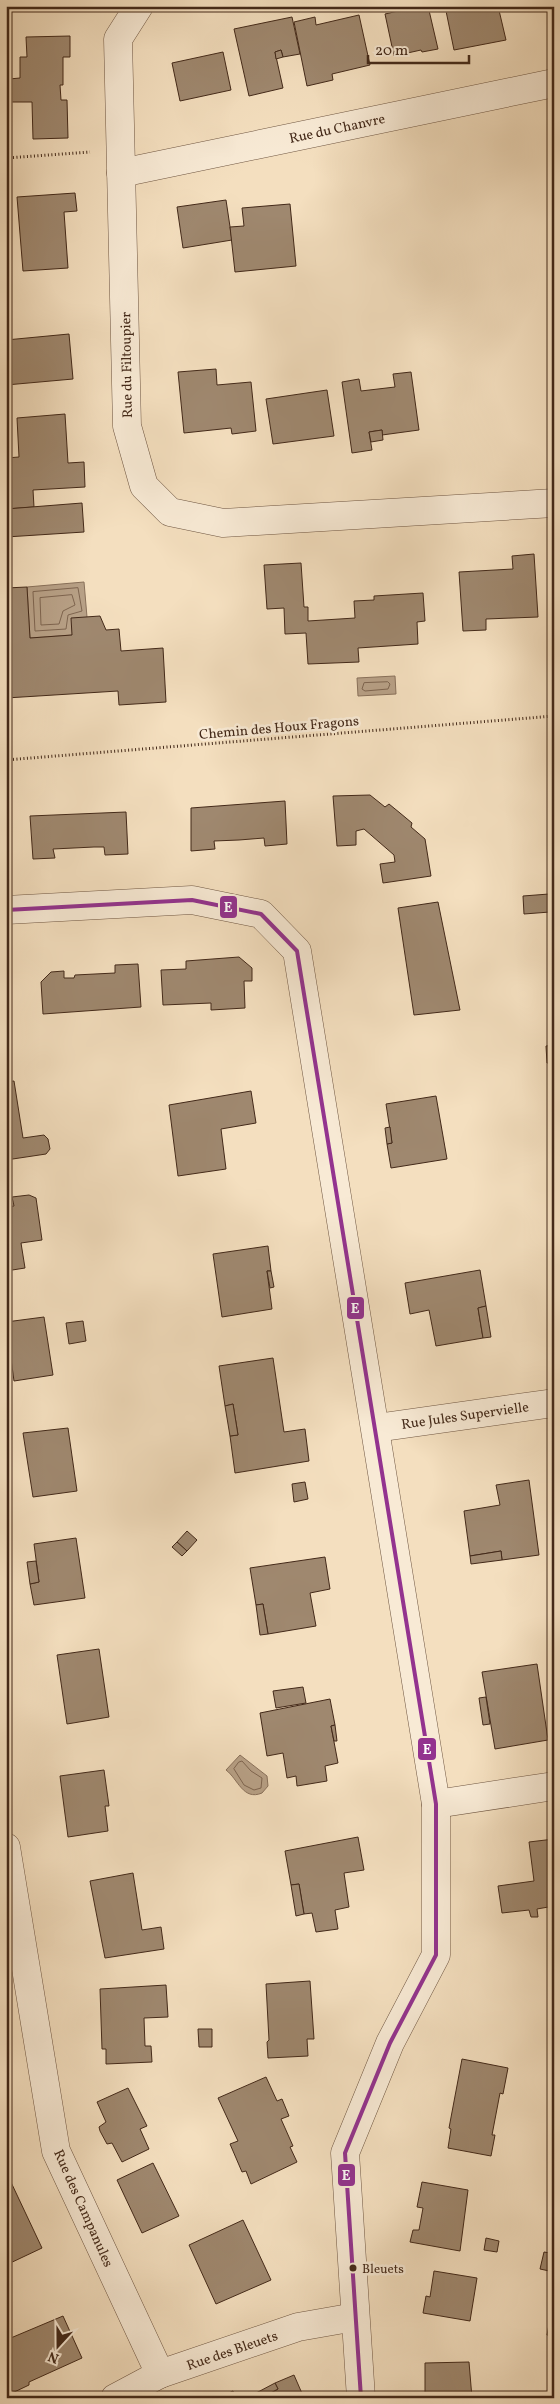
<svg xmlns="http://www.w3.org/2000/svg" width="560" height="2404" font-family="Vollkorn,serif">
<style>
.water{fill:#b8a187;stroke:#89715b}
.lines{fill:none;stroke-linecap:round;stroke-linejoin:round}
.shore{stroke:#7e6550;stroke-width:1}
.building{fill:#9f886f;stroke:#432919}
.street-casing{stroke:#6f5642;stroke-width:29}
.path{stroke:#432919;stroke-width:3;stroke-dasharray:1 2.5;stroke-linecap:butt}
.street{stroke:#f8ead5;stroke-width:28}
.bus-1-casing{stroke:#f8ead5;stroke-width:8}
.bus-1{stroke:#93338f;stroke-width:4}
.bus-dot{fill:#432919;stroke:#f8ead5;stroke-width:2}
.labels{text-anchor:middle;stroke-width:5;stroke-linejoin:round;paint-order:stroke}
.bus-label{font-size:13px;fill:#432919;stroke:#f8ead5;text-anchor:start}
.street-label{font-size:14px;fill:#432919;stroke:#f8ead5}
.line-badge{stroke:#f8ead5;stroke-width:2}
.badge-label{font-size:14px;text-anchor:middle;font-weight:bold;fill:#fff}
</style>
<rect width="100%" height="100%" fill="#f4dfbf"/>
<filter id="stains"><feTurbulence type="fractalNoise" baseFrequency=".004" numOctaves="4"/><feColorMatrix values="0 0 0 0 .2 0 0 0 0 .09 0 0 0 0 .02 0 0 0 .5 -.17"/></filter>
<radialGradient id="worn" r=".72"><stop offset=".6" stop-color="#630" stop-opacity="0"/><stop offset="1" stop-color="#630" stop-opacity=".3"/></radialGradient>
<!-- water -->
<g class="water">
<path d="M84,582L87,617L72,635L30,638L27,587Z"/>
<path d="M395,676L396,694L358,696L357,678Z"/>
<path d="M240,1755L267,1776L268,1786L262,1793C243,1801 238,1779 226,1770Z"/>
</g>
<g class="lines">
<!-- shore -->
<g class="shore">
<path d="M78,588L82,611L68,615L66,629L35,631L33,592Z"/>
<path d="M72,595L75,605L63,611L59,624L41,625L40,598Z"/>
<path d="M388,682L390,684L388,689L365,691L362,689L364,683Z"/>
<path d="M239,1762L242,1761L251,1771L262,1778L261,1788L254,1790L244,1785L234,1769Z"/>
</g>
</g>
<!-- building -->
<g class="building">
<path d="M420,6H428L438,49L422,52L421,50L394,56L385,14Z"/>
<path d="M445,6H498L506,40L454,50Z"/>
<path d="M359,15L370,65L332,74L333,80L307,86L294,22L315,17L316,25Z"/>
<path d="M292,17L300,54L283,57L281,50L275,52L283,88L249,96L234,29Z"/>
<path d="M70,36V57H63V85H60L61,100H67L68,138L33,139L32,102H9V79L20,78V57H27L26,37Z"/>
<path d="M281,50L283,57L276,59L275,52Z"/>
<path d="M223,52L231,90L180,101L172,63Z"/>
<path d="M75,193L77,211L64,212L68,268L23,271L17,197Z"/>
<path d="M226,200L232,240L183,248L177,207Z"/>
<path d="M290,204L296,266L235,272L230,227L244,226L242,208Z"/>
<path d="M69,334L73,379L6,385V340Z"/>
<path d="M216,369L217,385L251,382L256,431L232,434L231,428L184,433L178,372Z"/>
<path d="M411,372L419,430L382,435V430L369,432L372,450L352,453L342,382L359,379L361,391L395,387L393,374Z"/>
<path d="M327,390L334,436L273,444L266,399Z"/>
<path d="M65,414L68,463L84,462L85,487L33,490L34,507L6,509V458L19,457L17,418Z"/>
<path d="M382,430L383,440L371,442L369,432Z"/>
<path d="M82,503L84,532L6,537V509Z"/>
<path d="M534,554L538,617L486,619V630L463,631L459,572L513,569L512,556Z"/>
<path d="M301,563L304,607H308V621L355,618L354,601L374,600V596L423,593L425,621L417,622L418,644L358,648L359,662L308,664L306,633L285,634L284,608L267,609L264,565Z"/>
<path d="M27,587L30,638L72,635L71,618L100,616L106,630L119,629L121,651L163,648L166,702L119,705L118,691L6,698V588Z"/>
<path d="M370,795L385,807L389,804L400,813L412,823L411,827L425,839L431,876L383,883L380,864L395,862L394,855L364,829L356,831V845L337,846L333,796Z"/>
<path d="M285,801L287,844L265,846L264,838L239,840L214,841L215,849L191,851V808Z"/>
<path d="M126,812L128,854L105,855L104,847H94L53,849L55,858L33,859L30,816Z"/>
<path d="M549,894L550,912L524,914L523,896Z"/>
<path d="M438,902L460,1010L414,1015L398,908Z"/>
<rect x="549" y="928" width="5" height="9"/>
<path d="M239,957L252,968V981H244L245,1008L211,1010V1003L163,1005L161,970L186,969V961Z"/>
<path d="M138,964L141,1007L43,1014L41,982L51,972L64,971V978H74L75,975L115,973V965Z"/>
<path d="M554,1045V1063H547L546,1046Z"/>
<path d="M14,1081L23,1138L44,1135L48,1139L50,1149L46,1154L6,1160V1082Z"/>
<path d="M251,1091L256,1123L221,1129L226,1169L178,1176L169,1105Z"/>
<path d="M436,1096L447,1159L391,1168L387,1144L392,1143L386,1104Z"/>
<path d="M390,1127L392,1143L387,1144L385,1128Z"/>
<path d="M29,1195L36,1198L42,1240L21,1243L25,1268L6,1271V1207L14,1206L12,1197Z"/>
<path d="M268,1246L271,1271H267L272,1309L222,1317L213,1254Z"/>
<path d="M480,1270L486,1306L478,1308L483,1338L436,1346L429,1310L410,1314L405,1283Z"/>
<path d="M267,1271H271L274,1287L270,1288Z"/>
<path d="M486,1306L491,1337L483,1338L478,1308Z"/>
<path d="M44,1317L53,1375L14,1381L6,1322Z"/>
<path d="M83,1321L86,1341L69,1344L66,1323Z"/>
<path d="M273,1358L284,1432L305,1429L309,1461L235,1473L230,1436L238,1435L233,1404L225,1406L219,1366Z"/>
<path d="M233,1404L238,1435L230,1436L225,1406Z"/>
<path d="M68,1428L77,1491L33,1497L23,1433Z"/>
<path d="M529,1480L539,1555L502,1560L501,1551L470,1556L464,1511L500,1505L496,1485Z"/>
<path d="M305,1482L308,1499L294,1502L292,1484Z"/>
<path d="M187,1531L197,1540L187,1551L177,1542Z"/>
<path d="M76,1538L85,1598L34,1605L30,1584L39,1582L34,1544Z"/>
<path d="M177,1542L187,1551L182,1556L172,1547Z"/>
<path d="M501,1551L502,1560L471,1564L470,1556Z"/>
<path d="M325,1557L330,1589L310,1593L316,1626L268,1634L263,1604L256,1605L250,1568Z"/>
<path d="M36,1561L39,1582L30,1584L27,1562Z"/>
<path d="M263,1604L268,1634L260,1635L256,1605Z"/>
<path d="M99,1649L109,1717L67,1724L57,1655Z"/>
<path d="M537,1664L548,1740L495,1749L482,1672Z"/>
<path d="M303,1687L306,1703L276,1708L273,1691Z"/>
<path d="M486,1697L490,1724L483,1725L479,1698Z"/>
<path d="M330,1699L335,1725L331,1726L338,1763L325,1766L327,1781L297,1786L296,1776L287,1778L283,1753L267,1756L260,1713Z"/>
<path d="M335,1725L337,1741H334L331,1726Z"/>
<path d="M104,1770L109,1806H105L108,1831L68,1837L60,1776Z"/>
<path d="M358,1837L364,1870L344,1873L349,1907L335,1910L338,1929L316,1932L312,1913L304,1914L299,1884L291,1885L285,1851Z"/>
<path d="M554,1839V1906L537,1909L538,1917H531L529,1910L502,1913L498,1886L534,1881L529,1842Z"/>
<path d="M133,1873L142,1930L161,1927L164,1949L105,1958L90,1881Z"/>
<path d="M299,1884L304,1914L296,1916L291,1885Z"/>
<path d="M310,1981L314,2039H307L308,2056L268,2058L267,2042L269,2040L266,1984Z"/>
<path d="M166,1985L168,2017L144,2018L145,2046H151L152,2062L106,2064V2049H102L100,1989Z"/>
<path d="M198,2029H212V2047H199Z"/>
<path d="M462,2059L508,2068L503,2094L500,2093L492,2135H495L491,2156L448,2148L451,2129L449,2128Z"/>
<path d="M266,2077L277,2101L282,2099L289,2116L281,2119L293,2146L290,2147L297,2162L251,2184L246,2171L242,2172L230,2144L238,2141L218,2098Z"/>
<path d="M128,2088L147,2126L140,2129L149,2149L122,2162L112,2143L107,2144L100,2131L99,2127L106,2122L97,2102Z"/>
<path d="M153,2163L179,2216L142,2233L117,2180Z"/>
<path d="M9,2178L42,2248L6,2265V2179Z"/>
<path d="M422,2182L468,2190L460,2251L410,2242L413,2230H419L423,2208L417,2207Z"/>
<path d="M554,2210V2230L550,2229Z"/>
<path d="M243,2220L271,2280L216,2304L189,2245Z"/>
<path d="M554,2231V2272L540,2269L544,2252L550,2253Z"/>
<path d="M486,2238L499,2241L497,2252L484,2250Z"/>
<path d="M434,2271L477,2278L470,2321L423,2313L426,2296L430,2297Z"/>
<path d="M63,2316L82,2358L29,2382V2385L8,2395L6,2390V2340Z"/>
<path d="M550,2319H554V2336L547,2335Z"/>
<path d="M469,2362L472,2398H425V2363Z"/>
<path d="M294,2375L304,2398H262L278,2389L275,2383Z"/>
<path d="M275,2383L278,2389L261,2398L258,2392Z"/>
<path d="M233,2391L236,2398H218Z"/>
<path d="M258,2392L261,2398H244Z"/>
</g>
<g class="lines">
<!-- street casing -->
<g class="street-casing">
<g id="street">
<path d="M139,6L118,39L127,426L144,486L170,512L223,523L554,503"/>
<path d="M121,173L554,83"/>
<path d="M6,910L192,900L261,914L297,951L436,1804V1955L390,2043L345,2153L361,2398"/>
<path d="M376,1428L554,1403"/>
<path d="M436,1804L554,1786"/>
<path d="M6,1847L56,2151L160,2374"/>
<path d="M115,2398L160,2374L298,2327L355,2317"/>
</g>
</g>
<!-- path -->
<g class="path">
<path d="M6,158L90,152"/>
<path d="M6,760L554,716"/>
</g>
<!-- street -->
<use href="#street" class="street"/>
<!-- bus-1 casing -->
<g class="bus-1-casing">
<path id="bus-1" d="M6,910L192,900L261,914L297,951L436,1804V1955L390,2043L345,2153L361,2398"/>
</g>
<!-- bus-1 -->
<use href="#bus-1" class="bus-1"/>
</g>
<!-- markers -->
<circle class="bus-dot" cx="353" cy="2268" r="4.5"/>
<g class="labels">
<!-- bus labels -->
<g class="bus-label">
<text x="362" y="2273">Bleuets</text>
</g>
<!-- street labels -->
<g class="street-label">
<text transform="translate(337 128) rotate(-12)" y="5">Rue du Chanvre</text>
<text transform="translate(126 365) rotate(-91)" y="5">Rue du Filtoupier</text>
<text transform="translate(279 727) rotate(-5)" y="5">Chemin des Houx Fragons</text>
<text transform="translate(465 1415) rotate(-8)" y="5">Rue Jules Supervielle</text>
<text transform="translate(84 2208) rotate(66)" y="5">Rue des Campanules</text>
<text transform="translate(232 2350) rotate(-19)" y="5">Rue des Bleuets</text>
</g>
</g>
<g class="line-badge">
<rect x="219" y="895" width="19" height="24" rx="5" fill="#93338f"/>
<rect x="346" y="1296" width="19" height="24" rx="5" fill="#93338f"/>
<rect x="417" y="1737" width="20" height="24" rx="5" fill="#93338f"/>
<rect x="337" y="2163" width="19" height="24" rx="5" fill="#93338f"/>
</g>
<g class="badge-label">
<text x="228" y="912">E</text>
<text x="355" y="1313">E</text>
<text x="427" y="1754">E</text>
<text x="346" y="2180">E</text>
</g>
<!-- margin -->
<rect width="560" height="2404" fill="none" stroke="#f4dfbf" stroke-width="25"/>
<rect x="8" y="8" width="545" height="2389" fill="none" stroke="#432919" stroke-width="2.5"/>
<rect x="12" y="12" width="535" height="2379" fill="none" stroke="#432919"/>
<!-- north arrow -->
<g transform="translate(58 2346) rotate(201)" stroke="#f8ead5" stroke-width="4" paint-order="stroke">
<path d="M0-4L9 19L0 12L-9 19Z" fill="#432919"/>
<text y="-8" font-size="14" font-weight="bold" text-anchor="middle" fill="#432919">N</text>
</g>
<!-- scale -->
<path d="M368 55v8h101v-8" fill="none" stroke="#432919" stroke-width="2.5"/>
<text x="375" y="55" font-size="15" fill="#432919" stroke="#f8ead5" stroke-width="4" paint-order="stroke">20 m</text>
<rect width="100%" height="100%" filter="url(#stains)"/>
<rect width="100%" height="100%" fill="url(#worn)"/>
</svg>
